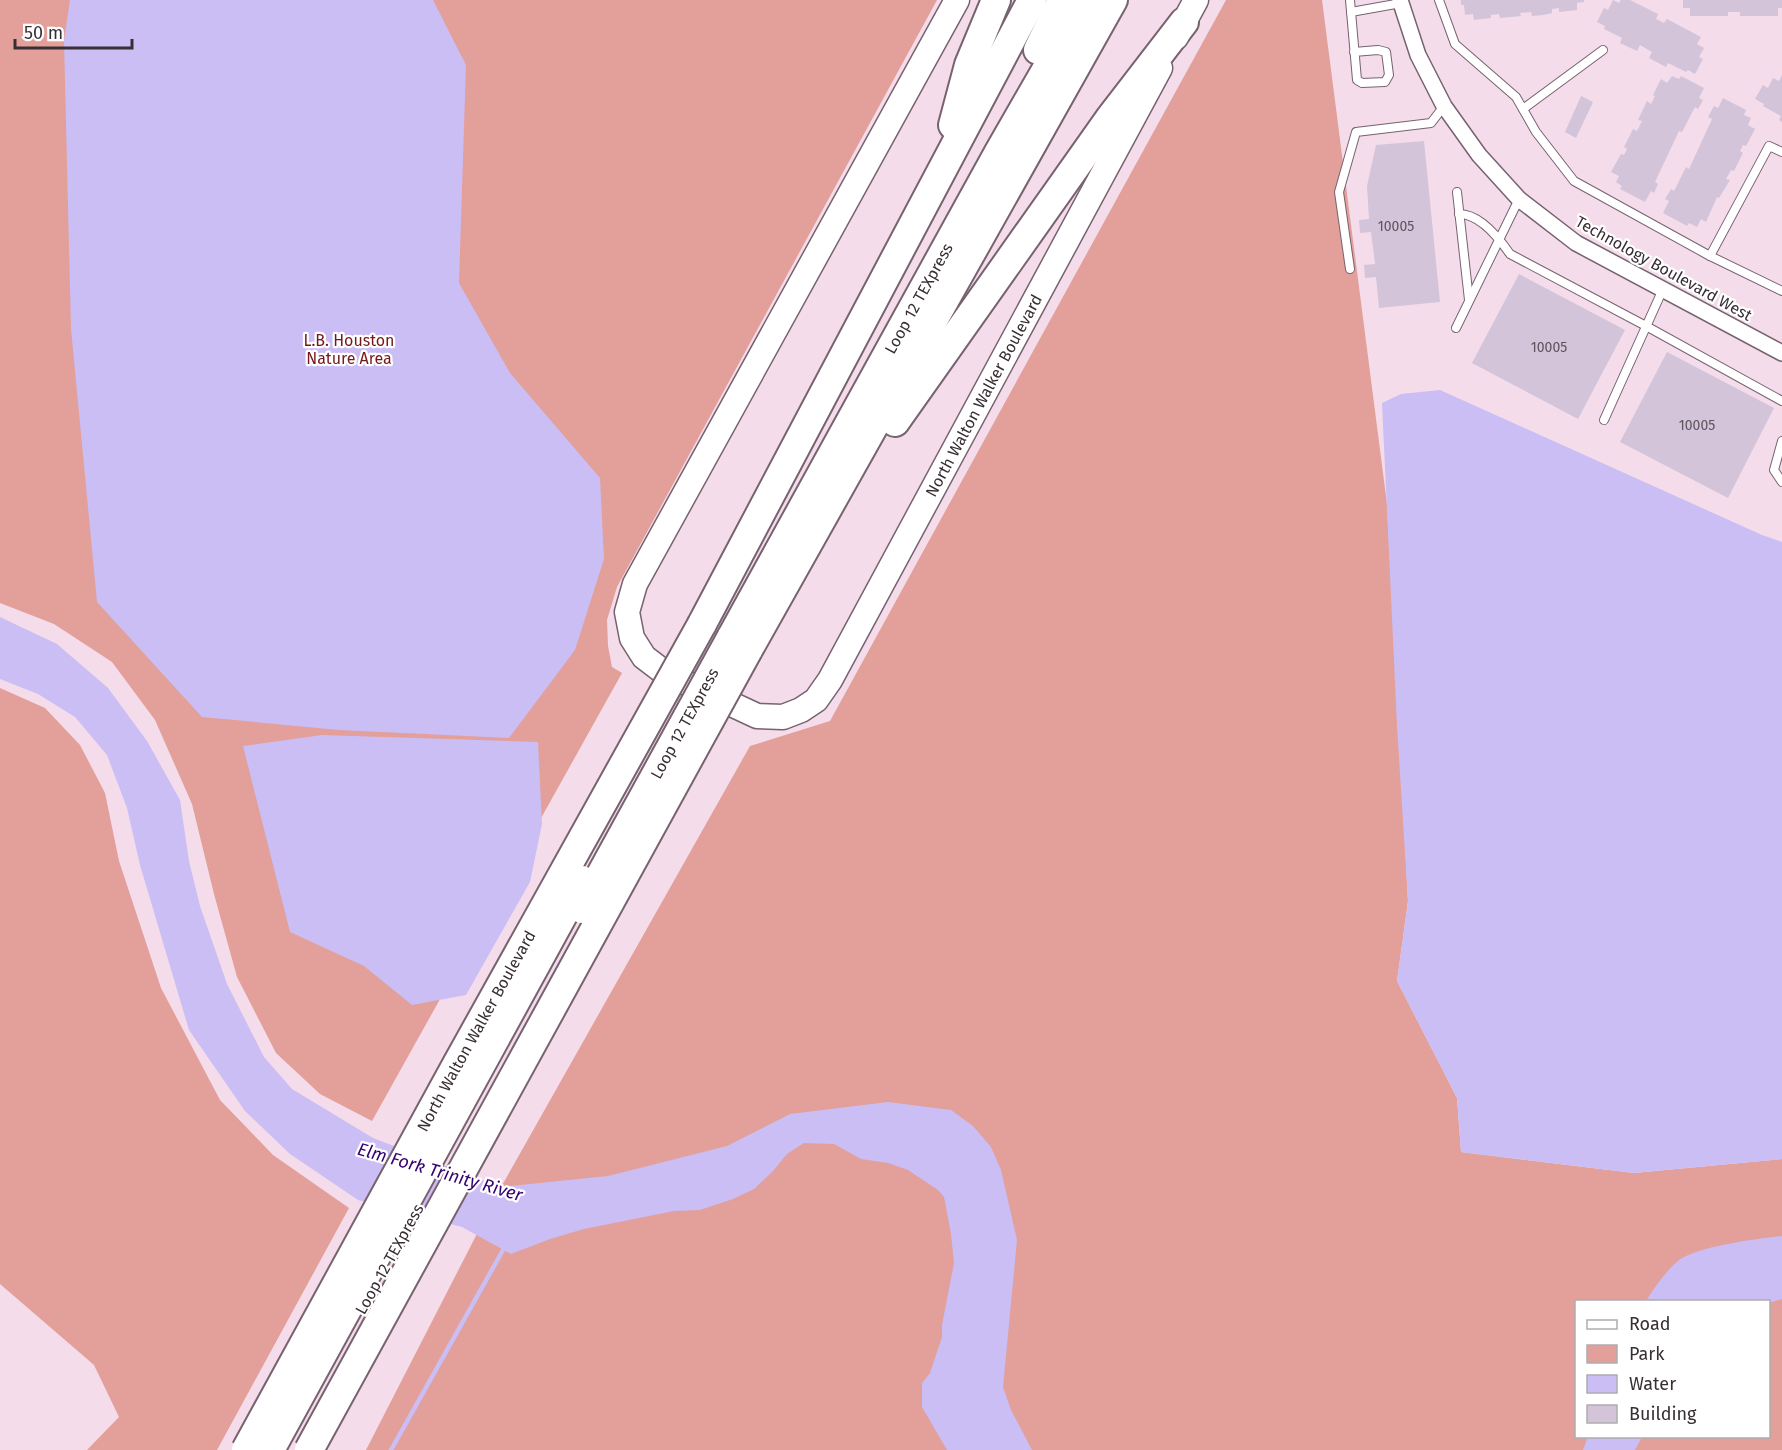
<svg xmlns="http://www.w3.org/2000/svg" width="1782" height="1450" font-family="'Fira Sans',sans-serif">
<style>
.green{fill:#e39f99;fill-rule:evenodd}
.water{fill:#cabef5}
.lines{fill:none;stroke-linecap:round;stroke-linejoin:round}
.stream{stroke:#cabef5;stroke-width:4.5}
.building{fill:#d3c4d9}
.lane-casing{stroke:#77626f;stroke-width:10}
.street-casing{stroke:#77626f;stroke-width:18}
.primary-casing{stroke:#77626f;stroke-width:27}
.highway-casing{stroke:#77626f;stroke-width:32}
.lane{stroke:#fff;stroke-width:8}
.street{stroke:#fff;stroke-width:15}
.primary{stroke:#fff;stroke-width:24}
.highway{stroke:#fff;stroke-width:28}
.highway-bridge-casing{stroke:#77626f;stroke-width:32;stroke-linecap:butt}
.highway-bridge{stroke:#fff;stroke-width:28}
.labels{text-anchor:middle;stroke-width:4.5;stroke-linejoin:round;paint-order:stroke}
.number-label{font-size:14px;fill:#5f545e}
.street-label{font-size:16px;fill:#382f35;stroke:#fff}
.park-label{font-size:16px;fill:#75171b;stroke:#fff}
.water-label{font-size:18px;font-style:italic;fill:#360171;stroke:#fff}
</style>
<rect width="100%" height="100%" fill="#f4dceb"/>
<!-- green -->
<g class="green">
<path d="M0,0H937L617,587L607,620L608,646L612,667L622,673L372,1121L320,1094L276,1053L237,977L214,894L192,804L155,720L112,662L54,624L0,603Z"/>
<path d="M1226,0H1322L1387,504L1408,901L1397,981L1457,1098L1461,1152L1634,1173L1782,1159V1450H366L500,1189L750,746L830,721ZM1576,1302H1768V1436H1576Z"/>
<path d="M0,688L45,708L80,745L105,793L119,861L161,988L220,1100L273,1155L349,1208L217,1450H87L119,1417L94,1365L0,1284Z"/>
</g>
<!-- water -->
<g class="water">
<path d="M70,0H433L466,65L459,283L510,373L600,478L604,559L575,650L509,738L339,730L202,717L97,602L71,329L64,41Z"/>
<path d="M1440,390L1762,535L1782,542V1159L1634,1173L1461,1152L1457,1098L1397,981L1408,901L1397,726L1382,403L1401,394Z"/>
<path d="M0,617L57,644L108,688L147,741L180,800L189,861L200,906L227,984L264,1057L292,1089L373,1138L501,1187L608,1176L727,1146L790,1114L888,1102L951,1110L973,1126L991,1147L1001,1170L1017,1240L1003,1387L1011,1410L1032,1450H947L922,1407V1383L930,1373L942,1337V1325L954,1263L951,1234L944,1197L938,1190L908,1170L888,1163L861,1159L834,1144L804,1143L787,1154L773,1171L754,1189L733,1199L700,1210L674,1211L584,1229L550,1239L511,1254L462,1227L358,1200L290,1154L245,1111L189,1030L140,865L127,808L107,755L75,717L38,694L0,679Z"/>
<path d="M322,735L538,742L542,824L530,882L466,995L412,1005L364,966L290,932L243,746Z"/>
<path d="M1782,1236V1299L1769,1303L1646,1301C1654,1288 1666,1271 1678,1261C1693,1247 1760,1238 1782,1236Z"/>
<path d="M1588,1436H1642V1437L1635,1450H1583Z"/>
</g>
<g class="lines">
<!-- stream -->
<path class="stream" d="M391,1450L503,1250L507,1246"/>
</g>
<!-- building -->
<g class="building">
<path d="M1461,0H1584V2L1577,3V10L1559,12V8L1552,9V13L1543,15L1532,16L1531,12L1520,13L1521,16L1500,18L1499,14L1491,15V18L1474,20L1473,14L1465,15L1464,5H1461Z"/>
<path d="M1613,0L1619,3L1621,0H1630L1658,14L1656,19L1664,23L1667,19L1701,37L1697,44L1704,48L1699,57L1703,59L1695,74L1688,70L1686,72L1668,63L1666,67L1649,58L1652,52L1640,45L1637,51L1620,43L1622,38L1604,29L1605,26L1597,22L1604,8L1608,10Z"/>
<path d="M1683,0H1782V8H1778V16H1740V12H1728V16H1690V8H1683Z"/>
<path d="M1782,75V122L1779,120L1781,116L1763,106L1764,104L1755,99L1763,85L1768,88L1773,78L1779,81Z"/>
<path d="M1672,76L1679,79L1681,76L1704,88L1699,98L1703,100L1698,109L1695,107L1682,132L1679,131L1655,182L1658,184L1654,193L1651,191L1645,202L1620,189L1622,186L1616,182L1619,176L1611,172L1621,154L1624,155L1627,149L1624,147L1633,129L1637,131L1642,121L1638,120L1647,101L1651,104L1655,96L1653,95L1661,79L1667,83Z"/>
<path d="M1581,96L1593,102L1576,138L1565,132Z"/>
<path d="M1723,98L1746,110L1744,115L1751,118L1748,125L1755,129L1746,146L1743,145L1740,151L1743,153L1734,171L1731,170L1726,179L1730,180L1719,198L1717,197L1706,222L1701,219L1697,227L1689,223L1687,226L1663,213L1669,201L1665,199L1671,189L1674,191L1686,167L1689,169L1712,119L1708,117L1714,106L1718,108Z"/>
<path d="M1424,141L1440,302L1379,308L1376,277L1365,278L1364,265L1375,264L1371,232L1360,233L1359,220L1369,219L1367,186L1376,145Z"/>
<path d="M1519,274L1625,330L1578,419L1472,363Z"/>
<path d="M1667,352L1774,408L1728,498L1620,442Z"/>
</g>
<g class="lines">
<!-- lane casing -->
<g class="lane-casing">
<g id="lane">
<path d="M1350,0L1357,80L1362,83L1385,82L1389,75L1386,52L1378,50L1354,52"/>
<path d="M1439,0L1455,44L1516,97L1536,132L1574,181L1710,256"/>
<path d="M1351,12L1401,3"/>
<path d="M1523,109L1603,50"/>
<path d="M1782,152L1769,146L1710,256L1782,291"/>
<path d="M1457,192L1469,300"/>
<path d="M1459,214C1480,214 1499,238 1510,254L1646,326L1782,401"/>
<path d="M1350,269L1339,192L1356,132L1431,123L1444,106"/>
<path d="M1456,328L1519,199"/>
<path d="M1604,420L1663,289"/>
<path d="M1782,441L1774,470L1782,482"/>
</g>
</g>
<!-- street casing -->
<g class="street-casing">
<path id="street" d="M1400,0L1418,55L1444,106L1479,155L1519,199L1576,243L1782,353"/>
</g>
<!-- primary casing -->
<g class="primary-casing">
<g id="primary">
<path id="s1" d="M957,0L635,584L627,612L632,638L644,657L665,673L757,716L783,717L801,710L816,700L830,680L1160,68"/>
<path d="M1176,37L1196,0"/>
</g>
</g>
<!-- highway casing -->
<g class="highway-casing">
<g id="highway">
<path d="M1038,50L1062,0"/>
<path d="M953,125L969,65L996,0"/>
<path d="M895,422L1110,118L1184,22"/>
<path d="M702,624L1032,0"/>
<path id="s2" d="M731,638L999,152L1068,32L1090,0"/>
<path d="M748,650L1113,0"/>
</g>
</g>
<!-- lane -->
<use href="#lane" class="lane"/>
<!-- street -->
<use href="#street" class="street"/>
<!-- primary -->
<use href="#primary" class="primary"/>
<!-- highway -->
<use href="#highway" class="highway"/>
<!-- highway-bridge casing -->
<g class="highway-bridge-casing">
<g id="highway-bridge">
<path id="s3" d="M582,909L731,638"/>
<path id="s4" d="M246,1450L456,1066L702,624"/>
<path d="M270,1450L582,880"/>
<path d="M309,1450L748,650"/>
</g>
</g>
<!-- highway-bridge -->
<use href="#highway-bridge" class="highway-bridge"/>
</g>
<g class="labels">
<!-- number labels -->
<g class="number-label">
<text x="1396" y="231">10005</text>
<text x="1549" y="352">10005</text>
<text x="1697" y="430">10005</text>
</g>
<!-- street labels -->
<g class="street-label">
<text transform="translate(1664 268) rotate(29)" y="6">Technology Boulevard West</text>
<text dy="6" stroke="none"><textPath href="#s2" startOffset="388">Loop 12 TEXpress</textPath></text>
<text dy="6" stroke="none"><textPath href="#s1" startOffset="1284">North Walton Walker Boulevard</textPath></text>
<text dy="6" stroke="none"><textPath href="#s3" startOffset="212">Loop 12 TEXpress</textPath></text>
<text dy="6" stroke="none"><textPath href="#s4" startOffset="478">North Walton Walker Boulevard</textPath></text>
<text transform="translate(389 1259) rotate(-61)" y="6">Loop 12 TEXpress</text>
</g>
<!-- park labels -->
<g class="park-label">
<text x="349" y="346">L.B. Houston<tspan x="349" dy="18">Nature Area</tspan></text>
</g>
<!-- water labels -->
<g class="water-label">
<text transform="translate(440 1172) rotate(16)" y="6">Elm Fork Trinity River</text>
</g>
</g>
<!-- legend -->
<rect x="1575" y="1300" width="195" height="138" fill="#ffffff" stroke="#afacae" stroke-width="1.5"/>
<rect x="1587" y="1320" width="30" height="9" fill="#ffffff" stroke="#afacae" stroke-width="1.5"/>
<text x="1629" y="1330" font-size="18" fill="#382f35">Road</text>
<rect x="1587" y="1345" width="30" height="18" fill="#e39f99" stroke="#afacae" stroke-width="1.5"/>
<text x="1629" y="1360" font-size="18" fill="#382f35">Park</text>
<rect x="1587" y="1375" width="30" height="18" fill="#cabef5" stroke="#afacae" stroke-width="1.5"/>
<text x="1629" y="1390" font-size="18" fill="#382f35">Water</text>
<rect x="1587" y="1405" width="30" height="18" fill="#d3c4d9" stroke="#afacae" stroke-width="1.5"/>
<text x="1629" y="1420" font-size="18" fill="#382f35">Building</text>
<!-- scale -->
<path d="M15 39v9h117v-9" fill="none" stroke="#382f35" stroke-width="3"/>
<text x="24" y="39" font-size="18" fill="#382f35" stroke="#ffffff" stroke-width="4.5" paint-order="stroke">50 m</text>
</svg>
